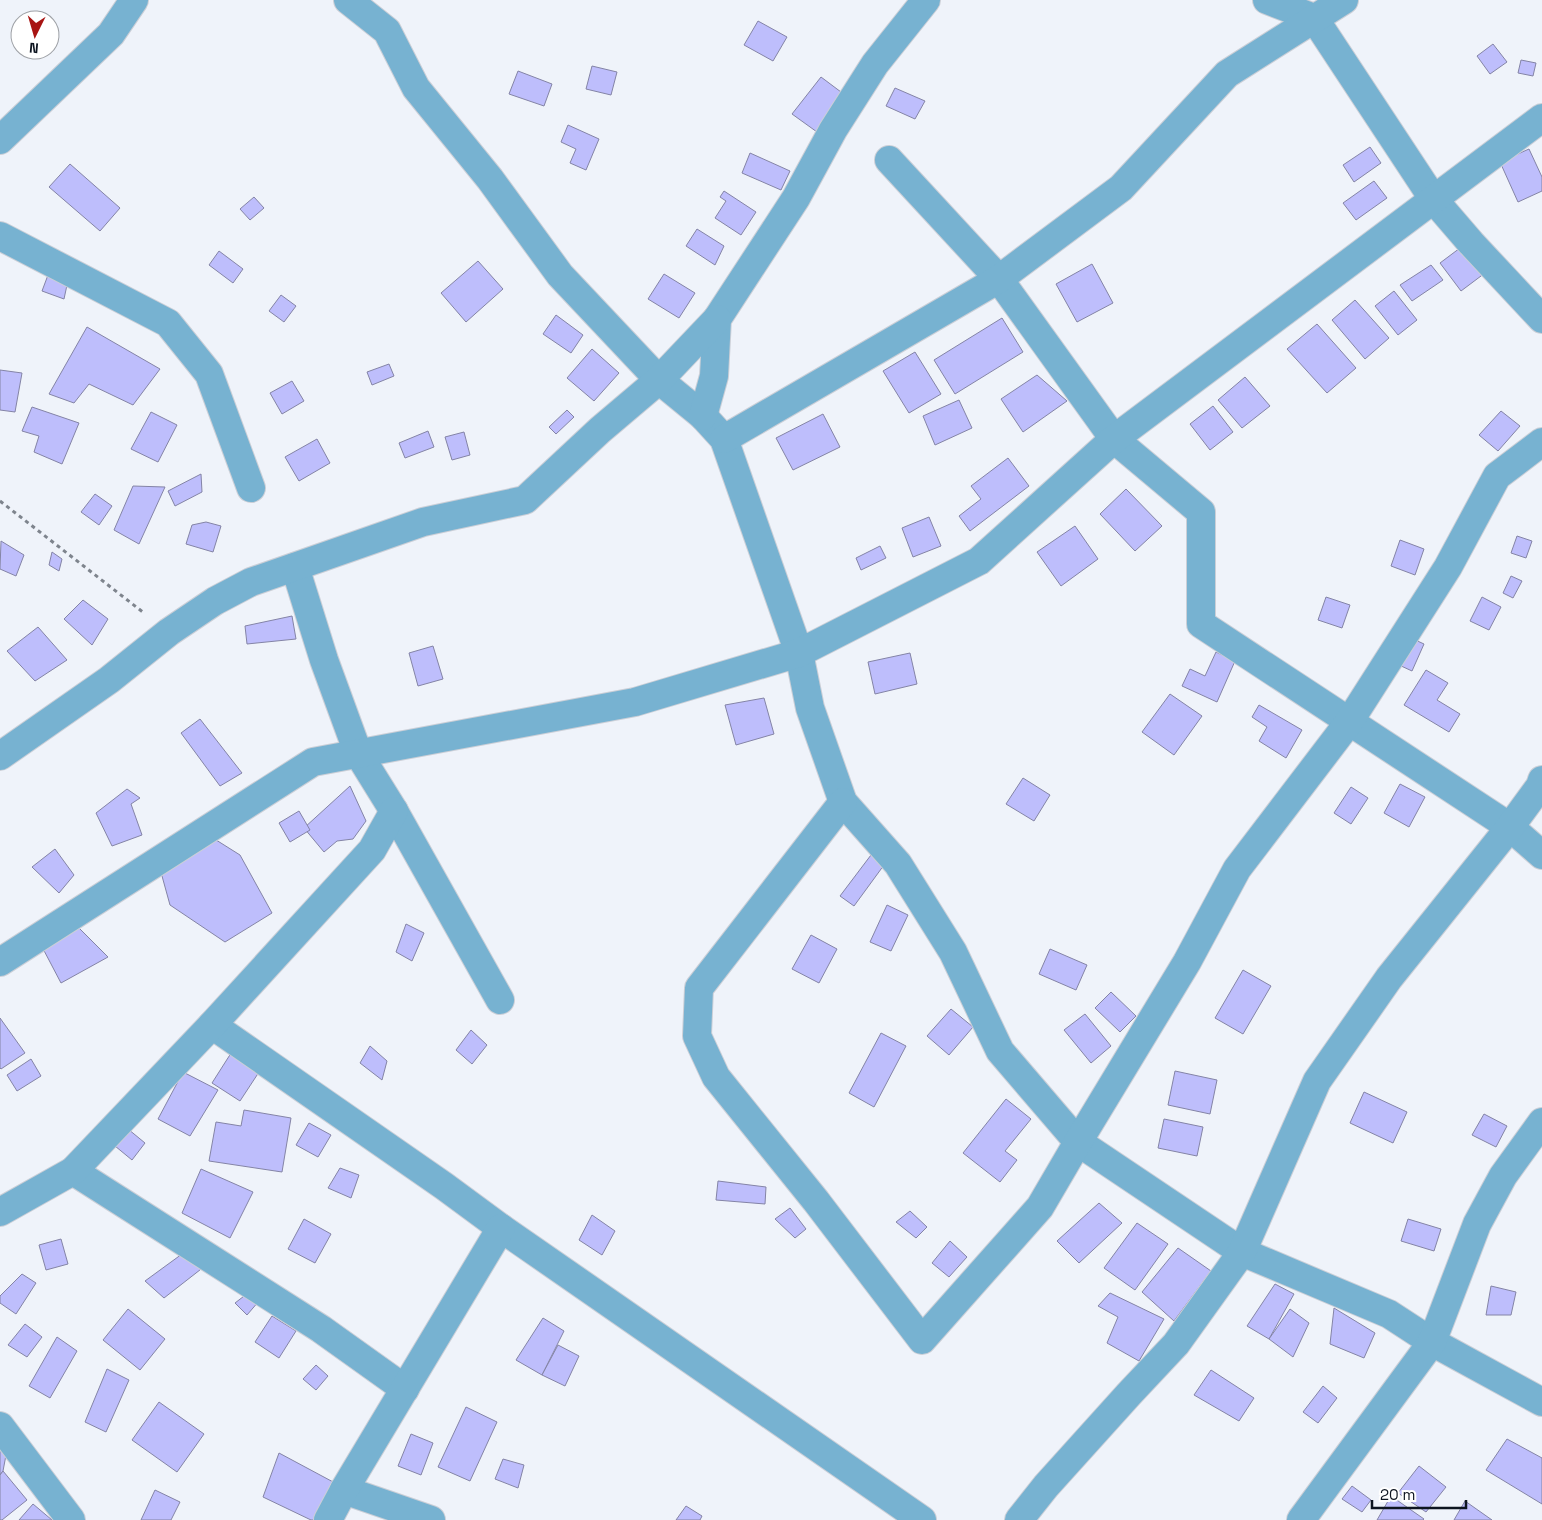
<svg xmlns="http://www.w3.org/2000/svg" width="1542" height="1520" font-family="'Space Grotesk',sans-serif">
<style>
.building{fill:#bebefc;stroke:#8484a6}
.lines{fill:none;stroke-linecap:round;stroke-linejoin:round}
.street-casing{stroke:#cbcfd7;stroke-width:30}
.path{stroke:#7e848d;stroke-width:3;stroke-dasharray:4 4;stroke-linecap:butt}
.street{stroke:#77b2d1;stroke-width:28}
</style>
<rect width="100%" height="100%" fill="#eff3fa"/>
<!-- building -->
<g class="building">
<path d="M758,21L787,37L773,61L744,45Z"/>
<path d="M1493,44L1507,62L1490,74L1477,56Z"/>
<path d="M1521,60L1536,63L1533,76L1518,73Z"/>
<path d="M592,66L617,72L611,95L586,89Z"/>
<path d="M518,71L552,84L544,106L509,94Z"/>
<path d="M821,77L845,95L817,132L792,114Z"/>
<path d="M895,88L925,101L915,119L886,106Z"/>
<path d="M568,125L599,139L586,170L570,163L576,149L561,142Z"/>
<path d="M1370,147L1381,163L1354,182L1343,165Z"/>
<path d="M1529,149L1542,177V191L1518,202L1500,162Z"/>
<path d="M750,153L790,171L781,190L742,173Z"/>
<path d="M70,164L120,208L100,231L49,187Z"/>
<path d="M1374,181L1387,198L1356,220L1343,203Z"/>
<path d="M724,191L756,212L741,235L715,218L726,201L720,197Z"/>
<path d="M254,197L264,208L250,220L240,209Z"/>
<path d="M697,229L724,246L715,265L686,246Z"/>
<path d="M1464,245L1485,273L1461,291L1440,263Z"/>
<path d="M219,251L243,269L233,283L209,265Z"/>
<path d="M478,261L503,289L466,322L441,293Z"/>
<path d="M1092,264L1113,303L1077,322L1056,284Z"/>
<path d="M1431,265L1443,280L1412,301L1400,285Z"/>
<path d="M664,274L695,293L679,318L648,299Z"/>
<path d="M48,275L67,285L64,299L42,291Z"/>
<path d="M1394,291L1417,320L1398,335L1375,306Z"/>
<path d="M281,295L296,306L284,322L269,311Z"/>
<path d="M1355,300L1389,338L1365,359L1332,320Z"/>
<path d="M556,315L583,335L571,353L543,334Z"/>
<path d="M1002,318L1023,352L955,394L934,360Z"/>
<path d="M1317,324L1356,368L1327,393L1287,349Z"/>
<path d="M87,327L160,369L133,405L89,384L74,403L49,394Z"/>
<path d="M592,349L619,373L594,401L567,378Z"/>
<path d="M915,352L941,394L909,413L883,371Z"/>
<path d="M389,364L394,376L372,385L367,372Z"/>
<path d="M0,370L22,373L15,412L0,410Z"/>
<path d="M1037,375L1067,401L1023,432L1001,399Z"/>
<path d="M1245,377L1270,406L1242,428L1218,400Z"/>
<path d="M292,381L304,401L282,414L270,393Z"/>
<path d="M959,400L972,428L935,445L923,416Z"/>
<path d="M1213,406L1233,432L1210,450L1190,424Z"/>
<path d="M32,407L79,423L62,464L34,452L39,436L22,431Z"/>
<path d="M567,410L574,417L556,434L549,427Z"/>
<path d="M1501,411L1520,426L1498,451L1479,435Z"/>
<path d="M151,412L177,425L158,462L131,449Z"/>
<path d="M823,414L840,447L793,470L776,438Z"/>
<path d="M428,431L434,447L405,458L399,443Z"/>
<path d="M464,432L470,455L452,460L445,437Z"/>
<path d="M317,439L330,463L299,481L285,457Z"/>
<path d="M1008,458L1029,486L970,531L959,516L981,499L971,486Z"/>
<path d="M201,474L202,492L175,506L168,491Z"/>
<path d="M133,486L165,487L139,544L114,530Z"/>
<path d="M1126,489L1162,526L1135,551L1100,514Z"/>
<path d="M95,494L112,506L99,525L81,512Z"/>
<path d="M929,517L941,546L913,557L902,528Z"/>
<path d="M206,522L221,526L213,552L186,544L192,525Z"/>
<path d="M1075,526L1098,559L1061,586L1037,552Z"/>
<path d="M1517,536L1532,541L1526,558L1511,553Z"/>
<path d="M1400,540L1424,549L1415,575L1391,566Z"/>
<path d="M1,541L24,555L16,576L0,569Z"/>
<path d="M880,546L886,558L861,570L856,558Z"/>
<path d="M52,552L62,559L59,571L49,565Z"/>
<path d="M1511,576L1522,581L1513,598L1503,593Z"/>
<path d="M1326,597L1350,605L1342,628L1318,620Z"/>
<path d="M1482,597L1501,607L1489,630L1470,621Z"/>
<path d="M83,600L108,619L92,645L64,619Z"/>
<path d="M292,616L296,639L247,644L245,626Z"/>
<path d="M38,627L67,660L35,681L7,651Z"/>
<path d="M1411,638L1424,644L1412,671L1399,665Z"/>
<path d="M433,646L443,679L418,686L409,653Z"/>
<path d="M1216,652L1235,661L1217,702L1182,686L1190,669L1205,676Z"/>
<path d="M910,653L917,684L875,694L868,662Z"/>
<path d="M1426,670L1448,683L1437,700L1460,714L1449,732L1404,705Z"/>
<path d="M1170,694L1202,716L1174,755L1142,732Z"/>
<path d="M764,698L774,734L736,745L725,705Z"/>
<path d="M1259,705L1302,730L1286,758L1259,741L1267,727L1252,717Z"/>
<path d="M200,719L242,773L220,786L181,733Z"/>
<path d="M1023,778L1050,795L1034,821L1006,804Z"/>
<path d="M1400,784L1425,797L1409,827L1384,813Z"/>
<path d="M350,786L366,821L353,839L337,841L324,852L304,828Z"/>
<path d="M1351,787L1368,798L1351,824L1334,813Z"/>
<path d="M127,789L140,798L131,804L142,835L112,846L96,813Z"/>
<path d="M299,811L310,830L290,842L279,823Z"/>
<path d="M205,833L240,855L272,913L225,942L170,905L162,876Z"/>
<path d="M55,849L74,875L59,893L32,867Z"/>
<path d="M871,855L884,865L854,906L840,896Z"/>
<path d="M887,905L908,915L891,951L870,942Z"/>
<path d="M406,924L424,933L412,961L396,952Z"/>
<path d="M79,928L108,957L61,983L40,943Z"/>
<path d="M811,935L837,949L819,983L792,969Z"/>
<path d="M1050,949L1087,965L1076,990L1039,974Z"/>
<path d="M1243,970L1271,986L1243,1034L1215,1018Z"/>
<path d="M1111,992L1136,1016L1120,1032L1095,1008Z"/>
<path d="M951,1009L973,1027L949,1055L927,1036Z"/>
<path d="M1085,1014L1111,1046L1091,1063L1064,1030Z"/>
<path d="M0,1018L25,1053L1,1069L0,1068Z"/>
<path d="M471,1030L487,1045L472,1064L456,1050Z"/>
<path d="M881,1033L906,1046L874,1107L849,1093Z"/>
<path d="M370,1046L387,1061L382,1080L360,1063Z"/>
<path d="M233,1050L261,1069L240,1101L212,1083Z"/>
<path d="M31,1059L41,1076L17,1091L7,1075Z"/>
<path d="M1175,1071L1217,1080L1210,1114L1168,1105Z"/>
<path d="M183,1072L218,1090L190,1136L158,1119Z"/>
<path d="M1364,1092L1407,1112L1393,1143L1350,1123Z"/>
<path d="M1006,1099L1031,1119L1005,1151L1017,1160L1000,1182L963,1153Z"/>
<path d="M244,1110L291,1118L282,1172L209,1161L216,1122L241,1126Z"/>
<path d="M1484,1114L1507,1126L1496,1147L1472,1135Z"/>
<path d="M1164,1119L1203,1127L1197,1156L1158,1148Z"/>
<path d="M309,1123L331,1135L318,1157L296,1145Z"/>
<path d="M128,1129L145,1143L132,1160L115,1146Z"/>
<path d="M340,1168L359,1175L351,1198L328,1188Z"/>
<path d="M201,1169L253,1192L230,1238L182,1213Z"/>
<path d="M718,1181L766,1187L765,1204L716,1200Z"/>
<path d="M1099,1203L1122,1223L1079,1263L1057,1241Z"/>
<path d="M790,1208L806,1229L795,1238L775,1219Z"/>
<path d="M910,1211L927,1227L916,1238L896,1222Z"/>
<path d="M592,1215L615,1231L602,1255L579,1240Z"/>
<path d="M304,1219L331,1234L315,1263L288,1249Z"/>
<path d="M1408,1219L1441,1229L1434,1251L1401,1241Z"/>
<path d="M1137,1223L1168,1244L1135,1290L1104,1268Z"/>
<path d="M61,1239L68,1264L46,1270L39,1245Z"/>
<path d="M950,1241L967,1257L949,1277L932,1263Z"/>
<path d="M1178,1248L1211,1271L1174,1321L1142,1292Z"/>
<path d="M182,1254L205,1266L164,1298L145,1281Z"/>
<path d="M22,1274L36,1283L16,1314L0,1303V1296Z"/>
<path d="M1275,1284L1294,1294L1269,1339L1247,1326Z"/>
<path d="M1491,1286L1516,1292L1511,1315H1486Z"/>
<path d="M248,1293L259,1301L247,1315L235,1303Z"/>
<path d="M1110,1293L1164,1319L1139,1361L1107,1343L1118,1317L1098,1306Z"/>
<path d="M1334,1308L1375,1333L1364,1358L1330,1344Z"/>
<path d="M128,1309L165,1339L140,1370L103,1340Z"/>
<path d="M1290,1309L1309,1323L1293,1357L1269,1339Z"/>
<path d="M272,1316L296,1331L279,1358L255,1342Z"/>
<path d="M543,1318L564,1331L542,1375L516,1360Z"/>
<path d="M25,1324L42,1337L27,1357L8,1345Z"/>
<path d="M57,1337L77,1351L50,1398L29,1386Z"/>
<path d="M558,1345L579,1356L565,1386L542,1375Z"/>
<path d="M316,1365L328,1376L316,1390L303,1379Z"/>
<path d="M107,1369L129,1380L106,1432L85,1422Z"/>
<path d="M1211,1370L1254,1398L1239,1421L1194,1395Z"/>
<path d="M1323,1386L1337,1398L1318,1423L1303,1412Z"/>
<path d="M159,1402L204,1434L177,1472L132,1440Z"/>
<path d="M466,1407L497,1422L470,1481L438,1467Z"/>
<path d="M411,1434L433,1443L421,1475L398,1466Z"/>
<path d="M1507,1439L1542,1458V1504L1486,1470Z"/>
<path d="M0,1446L6,1455L3,1471L0,1475Z"/>
<path d="M279,1453L335,1483L315,1520H311L263,1497Z"/>
<path d="M503,1459L524,1465L518,1488L495,1479Z"/>
<path d="M1419,1466L1446,1487L1426,1512L1398,1493Z"/>
<path d="M3,1471L27,1500L2,1520H0V1475Z"/>
<path d="M1352,1486L1371,1500L1362,1512L1342,1499Z"/>
<path d="M155,1490L180,1502L171,1520H141Z"/>
<path d="M1391,1496L1424,1519L1423,1520H1377Z"/>
<path d="M1465,1501L1492,1520H1454Z"/>
<path d="M33,1504L52,1520H19Z"/>
<path d="M686,1506L702,1516L700,1520H676Z"/>
</g>
<g class="lines">
<!-- street casing -->
<g class="street-casing">
<g id="street">
<path d="M348,0L387,31L416,88L490,179L560,275L659,380L703,416L724,439L799,653L810,708L843,802L898,864L953,952L1000,1051L1078,1142L1242,1252L1389,1314L1432,1342L1542,1402"/>
<path d="M1267,0L1314,18L1434,200L1471,243L1542,319"/>
<path d="M0,140L111,34L134,0"/>
<path d="M889,160L999,279L1114,439L1201,512V624L1510,827L1542,855"/>
<path d="M0,236L168,323L209,374L251,488"/>
<path d="M703,416L714,376L717,319L796,198L833,130L875,64L926,0"/>
<path d="M724,439L999,279L1121,188L1227,74L1344,0"/>
<path d="M295,567L324,660L358,753L394,811L500,1000"/>
<path d="M0,756L109,680L169,632L215,601L251,582L423,522L525,500L600,430L659,380L717,319"/>
<path d="M843,802L699,988L697,1036L716,1077L816,1201L922,1340L1040,1207L1078,1142L1187,962L1237,869L1349,722L1448,567L1497,476L1542,442"/>
<path d="M0,962L313,762L635,702L799,653L979,561L1114,439L1542,118"/>
<path d="M212,1025L444,1186L501,1228L922,1520"/>
<path d="M73,1171L321,1329L405,1389"/>
<path d="M0,1212L73,1171L212,1025L372,850L394,811"/>
<path d="M0,1426L71,1520"/>
<path d="M344,1490L431,1520"/>
<path d="M328,1520L344,1490L501,1228"/>
<path d="M1019,1520L1046,1486L1129,1394L1176,1344L1242,1252L1317,1081L1389,978L1510,827L1540,786L1542,780"/>
<path d="M1301,1520L1432,1342L1477,1224L1503,1176L1542,1122"/>
</g>
</g>
<!-- path -->
<path class="path" d="M0,501L144,613"/>
<!-- street -->
<use href="#street" class="street"/>
</g>
<!-- north arrow -->
<g transform="translate(35 35) rotate(185)"><circle r="24" fill="#ffffff" stroke="#9ea1a6"/>
<path d="M0-4L9 19L0 12L-9 19Z" fill="#a81413"/>
<text y="-8" font-size="14" font-weight="bold" text-anchor="middle" fill="#0d1520">N</text>
</g>
<!-- scale -->
<path d="M1372 1500v8h94v-8" fill="none" stroke="#0d1520" stroke-width="2.5"/>
<text x="1380" y="1500" font-size="15" fill="#0d1520" stroke="#ffffff" stroke-width="4" paint-order="stroke">20 m</text>
</svg>
